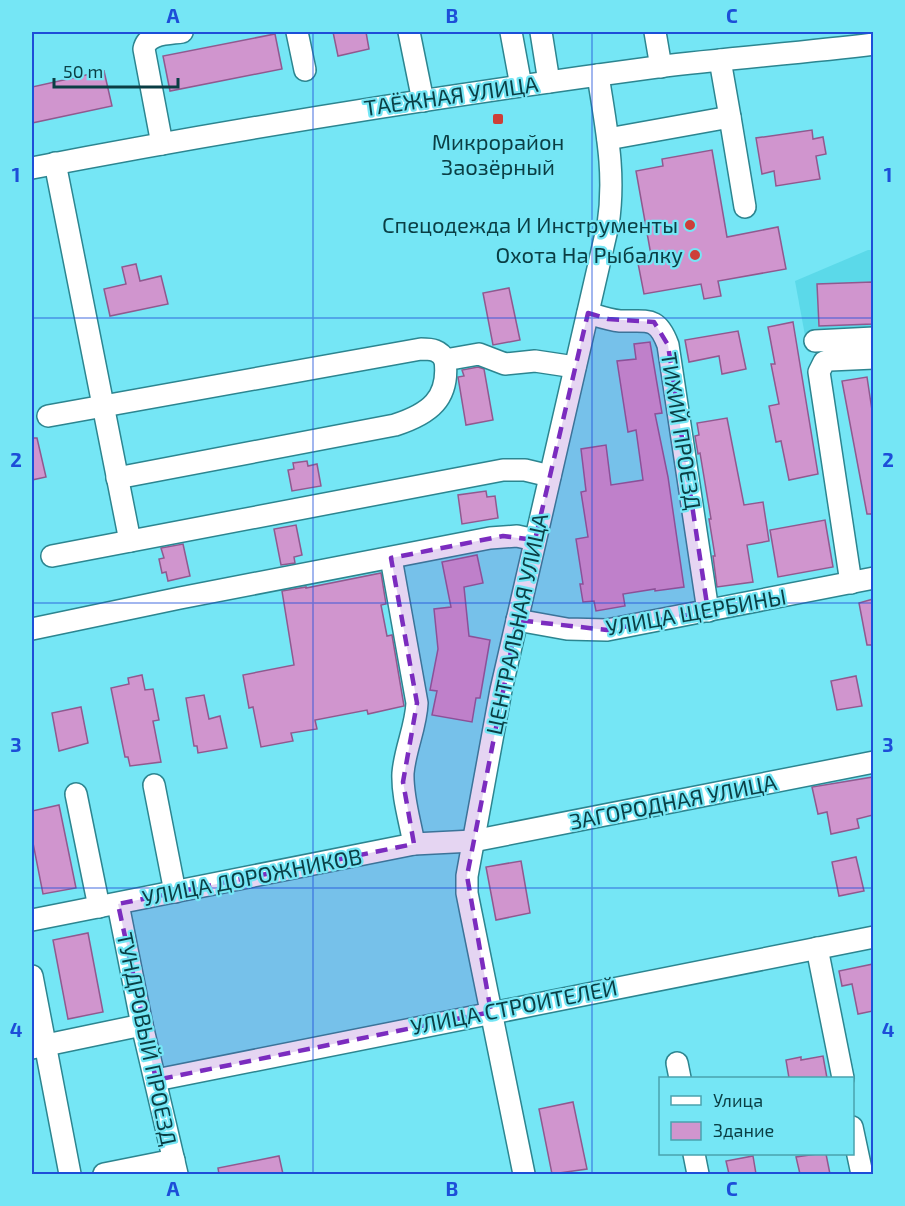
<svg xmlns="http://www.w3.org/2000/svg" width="905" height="1206" font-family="'Exo 2',sans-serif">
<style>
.built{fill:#5bd9e9}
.building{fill:#d095ce;stroke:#90598f;stroke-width:1.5}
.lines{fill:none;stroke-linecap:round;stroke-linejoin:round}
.minor-casing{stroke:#2c8590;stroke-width:24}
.minor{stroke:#fff;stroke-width:21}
.marked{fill:#7b2cbf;fill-opacity:0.2;stroke:#7b2cbf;stroke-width:4.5;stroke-dasharray:12 8;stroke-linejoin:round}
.grid{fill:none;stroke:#1d4ed8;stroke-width:1.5;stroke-opacity:0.55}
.poi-dot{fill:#cd3f38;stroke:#75e6f5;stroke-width:2}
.labels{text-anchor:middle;stroke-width:4.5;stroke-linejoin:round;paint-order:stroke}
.street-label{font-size:22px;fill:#0a3e44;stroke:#75e6f5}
.poi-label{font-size:22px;fill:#0a3e44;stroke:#75e6f5;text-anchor:end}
.neatline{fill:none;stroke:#1d4ed8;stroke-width:2}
.grid-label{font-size:20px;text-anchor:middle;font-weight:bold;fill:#1d4ed8}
</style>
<rect width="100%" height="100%" fill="#75e6f5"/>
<!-- built -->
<path class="built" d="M868,250H873V349L808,352L795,281Z"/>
<!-- building -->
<g class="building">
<path d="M333,32H366L369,49L338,56Z"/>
<path d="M275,34L282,69L170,91L163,56Z"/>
<path d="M104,71L112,106L32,123V87Z"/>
<path d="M812,130L813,139L823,137L826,154L816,156L820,179L776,186L774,171L762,174L756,138Z"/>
<path d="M712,150L727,237L778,227L786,269L718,281L721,296L704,299L701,284L644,294L637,258L651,255L636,171L663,166L662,159Z"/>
<path d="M136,264L140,281L161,276L168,304L110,316L104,289L126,284L122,267Z"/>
<path d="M873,282V324L819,326L817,284Z"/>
<path d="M509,288L520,340L493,345L483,293Z"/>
<path d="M793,322L818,474L789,480L781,441L776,442L769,406L779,404L771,364H775L768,327Z"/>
<path d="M738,331L746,369L722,374L719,356L689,362L685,340Z"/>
<path d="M650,342L662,413L655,414L668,477L684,587L655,591V589L623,594L625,606L596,611L594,601L583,602L580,584H583L576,539L588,537L581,492L586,491L581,449L606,445L611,485L643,480L636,430L628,432L617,361L636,359L634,344Z"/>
<path d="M478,367L484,369L493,420L466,425L458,377L464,376L462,370Z"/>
<path d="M867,377L873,417V514H867L842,381Z"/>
<path d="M727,418L744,505L763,502L769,541L747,545L753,582L717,587L713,556H715L709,519H711L700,453L698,454L695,436L699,435L697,423Z"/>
<path d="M32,438H37L46,477L32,480Z"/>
<path d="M307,461L308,466L317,464L321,486L292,491L288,470L294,469L293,463Z"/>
<path d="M486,491L487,497L495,496L498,518L462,524L458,495Z"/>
<path d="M825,520L833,567L778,577L770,530Z"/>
<path d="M296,525L302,555L294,557L295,563L281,565L274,529Z"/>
<path d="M183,544L190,576L168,581L166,572L162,573L159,559L164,558L161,548Z"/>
<path d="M477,555L483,583L464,587L469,636L490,640L480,698H476L472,722L432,715L437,691L430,690L438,649L434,609L451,607L442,562Z"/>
<path d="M381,573L386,604L381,605L387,636L392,635L404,706L368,714L367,710L315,720L317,729L291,733L293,741L261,747L253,707L249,708L243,675L294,665L282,591L306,587V588Z"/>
<path d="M873,599V645H867L859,603Z"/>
<path d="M142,675L145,690L153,689L159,720L153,721L161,762L130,766L128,757H125L111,688L129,684L128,678Z"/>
<path d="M856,676L862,706L837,710L831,681Z"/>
<path d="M204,695L209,719L220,716L227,748L198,753L197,746H194L186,698Z"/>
<path d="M81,707L88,743L59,751L52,713Z"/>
<path d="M873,777V815L857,819L859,828L831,834L827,812L818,814L812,787Z"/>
<path d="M59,805L76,888L43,894L32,838V811Z"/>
<path d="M856,857L864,891L839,896L832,862Z"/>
<path d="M521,861L530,913L496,920L486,867Z"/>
<path d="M88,933L103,1012L68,1019L53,940Z"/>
<path d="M873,964V1011L858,1014L852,984L842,986L839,971Z"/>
<path d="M823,1056L827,1078H789L786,1060L801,1057V1060Z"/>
<path d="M573,1102L587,1169L552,1174L539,1109Z"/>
<path d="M817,1154H826L830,1174H800L796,1157Z"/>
<path d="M279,1156L283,1174H219L218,1168Z"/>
<path d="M753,1156L756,1174H729L726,1161Z"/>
</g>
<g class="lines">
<!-- minor casing -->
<g class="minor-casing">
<g id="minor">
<path d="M297,32L305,70"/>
<path d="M409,32L423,101"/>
<path d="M511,32L521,86"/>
<path d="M541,32L549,82"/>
<path d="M655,32L661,67"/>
<path d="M720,60L730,117"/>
<path d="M608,139L730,117L745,207"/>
<path d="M162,144L144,49C147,33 169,34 182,32"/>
<path d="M55,163L130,541"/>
<path d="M32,168C239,128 448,95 657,67C729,58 802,53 874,44"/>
<path d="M588,313C598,316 609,320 620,321C647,322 657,315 668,345L708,611"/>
<path d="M815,341L874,338"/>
<path d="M48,416L421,349C432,349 440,350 445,360"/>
<path d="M117,478L395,425C429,414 450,399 445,360L479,354L505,364L535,361L575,367"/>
<path d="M52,556L503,470H525L550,476"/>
<path d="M391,558L417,703C416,727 405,749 403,773C402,796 410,821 414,844"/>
<path d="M851,583L819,372L824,362L830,360L874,358"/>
<path d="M517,620L567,629L607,630L874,578"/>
<path d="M32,629L180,598L490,538L517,536L535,540"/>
<path d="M154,785L175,892"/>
<path d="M76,794L99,907"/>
<path d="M118,904L142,1025L177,1174"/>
<path d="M32,920L414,844L473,841L874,762"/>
<path d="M817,948L843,1078"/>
<path d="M32,976L70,1174"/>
<path d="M32,1048L142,1025"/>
<path d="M677,1063L680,1078"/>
<path d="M156,1080L874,937"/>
<path d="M852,1127L862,1174"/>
<path d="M694,1154L698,1174"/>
<path d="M104,1174L174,1160"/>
<path d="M524,1174L471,913L467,893V876L501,690L608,225C616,172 606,128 598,75"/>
</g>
</g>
<!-- minor -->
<use href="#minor" class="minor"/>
</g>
<!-- marked area -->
<path class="marked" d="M588,313L608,319L654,322L668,345L708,611L607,630L517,620L467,876L491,1012L156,1080L118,904L414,844L403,782L417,703L391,558L503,536L535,540Z"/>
<!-- grid -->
<path class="grid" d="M313,32V1174M592,32V1174M32,318H874M32,603H874M32,888H874"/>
<!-- markers -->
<g class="poi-dot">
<rect x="492" y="113" width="12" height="12" rx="3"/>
<circle cx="690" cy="225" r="6"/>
<circle cx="695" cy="255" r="6"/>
</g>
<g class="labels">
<!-- street labels -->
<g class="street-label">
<text transform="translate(451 96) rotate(-8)" y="8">ТАЁЖНАЯ УЛИЦА</text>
<text transform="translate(681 431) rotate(81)" y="8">ТИХИЙ ПРОЕЗД</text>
<text transform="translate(696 612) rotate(-10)" y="8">УЛИЦА ЩЕРБИНЫ</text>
<text transform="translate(517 624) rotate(-78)" y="8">ЦЕНТРАЛЬНАЯ УЛИЦА</text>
<text transform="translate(673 802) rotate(-11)" y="8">ЗАГОРОДНАЯ УЛИЦА</text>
<text transform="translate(252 877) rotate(-11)" y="8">УЛИЦА ДОРОЖНИКОВ</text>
<text transform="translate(514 1007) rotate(-11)" y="8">УЛИЦА СТРОИТЕЛЕЙ</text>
<text transform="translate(147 1039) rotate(78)" y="8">ТУНДРОВЫЙ ПРОЕЗД</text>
</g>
<!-- poi labels -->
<g class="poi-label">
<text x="498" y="150" text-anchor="middle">Микрорайон<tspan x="498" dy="25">Заозёрный</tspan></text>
<text x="678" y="233">Спецодежда И Инструменты</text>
<text x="683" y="263">Охота На Рыбалку</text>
</g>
</g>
<!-- border -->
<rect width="905" height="1206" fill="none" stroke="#75e6f5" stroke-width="66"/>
<!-- legend -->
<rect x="659" y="1077" width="195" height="78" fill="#75e6f5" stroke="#4aa3ae" stroke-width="1.5"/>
<rect x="671" y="1096" width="30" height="9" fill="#ffffff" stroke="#4aa3ae" stroke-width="1.5"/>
<text x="713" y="1107" font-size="18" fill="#0a3e44">Улица</text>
<rect x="671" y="1122" width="30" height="18" fill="#d095ce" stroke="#4aa3ae" stroke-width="1.5"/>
<text x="713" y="1137" font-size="18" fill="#0a3e44">Здание</text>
<!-- scale -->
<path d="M54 78v9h124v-9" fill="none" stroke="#0a3e44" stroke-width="3"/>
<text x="63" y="78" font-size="18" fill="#0a3e44" stroke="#75e6f5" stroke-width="4.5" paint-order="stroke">50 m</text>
<rect x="33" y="33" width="839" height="1140" class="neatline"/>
<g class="grid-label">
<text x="173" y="23">A</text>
<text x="452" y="23">B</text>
<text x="732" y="23">C</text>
<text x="16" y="182">1</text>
<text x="888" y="182">1</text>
<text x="16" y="467">2</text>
<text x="888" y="467">2</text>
<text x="16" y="752">3</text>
<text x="888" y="752">3</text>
<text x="16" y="1037">4</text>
<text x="888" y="1037">4</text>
<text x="173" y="1196">A</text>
<text x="452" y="1196">B</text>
<text x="732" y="1196">C</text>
</g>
</svg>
